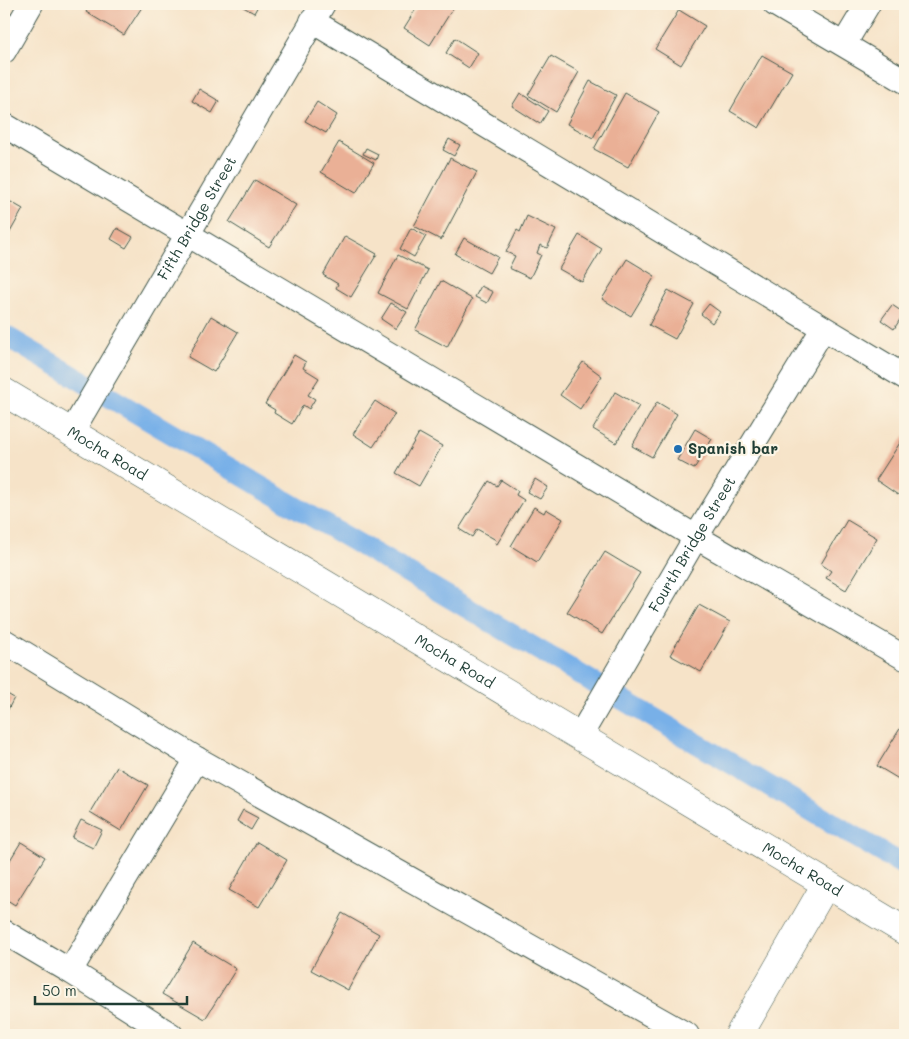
<svg xmlns="http://www.w3.org/2000/svg" width="909" height="1039" font-family="Mali,sans-serif">
<style>
.lines{fill:none;stroke-linecap:round;stroke-linejoin:round}
.canal{stroke:#78b0e8;stroke-width:21}
.building{fill:#eab096}
.street-casing{stroke:#3f564a;stroke-width:26}
.secondary-casing{stroke:#3f564a;stroke-width:29}
.street{stroke:#fff;stroke-width:24}
.secondary{stroke:#fff;stroke-width:28}
.poi-dot{fill:#1f6fb2;stroke:#fcf5e5;stroke-width:2}
.labels{text-anchor:middle;stroke-width:4.5;stroke-linejoin:round;paint-order:stroke}
.street-label{font-size:15px;fill:#1f3d34;stroke:#fcf5e5}
.poi-label{font-size:15px;font-weight:bold;fill:#1f3d34;stroke:#fcf5e5;text-anchor:start}
</style>
<rect width="100%" height="100%" fill="#fcf5e5"/>
<filter id="ink" filterUnits="userSpaceOnUse"><feTurbulence type="fractalNoise" baseFrequency=".02" numOctaves="2"/><feDisplacementMap in="SourceGraphic" scale="10" xChannelSelector="R" yChannelSelector="G"/><feConvolveMatrix kernelMatrix="1 2 1 2 8 2 1 2 1" color-interpolation-filters="sRGB"/></filter>
<filter id="wash" filterUnits="userSpaceOnUse"><feTurbulence type="fractalNoise" baseFrequency=".0096" numOctaves="4" result="noise"/><feDisplacementMap in="SourceGraphic" scale="20" xChannelSelector="R" yChannelSelector="G"/><feGaussianBlur stdDeviation="1.12" result="paint"/><feColorMatrix in="noise" values="0 0 0 0 0 0 0 0 0 0 0 0 0 0 0 0 0 1.4 0 .05"/><feComposite in="paint" operator="in"/></filter>
<g filter="url(#wash)">
<rect width="100%" height="100%" fill="#f6e3c8"/>
<g class="lines">
<!-- canal -->
<path class="canal" d="M4,335L905,866"/>
</g>
<g id="blocks">
<!-- building -->
<g class="building">
<path d="M91,4H144L124,35L86,12Z"/>
<path d="M238,4H259L254,13Z"/>
<path d="M419,4H452L455,5L430,45L404,28Z"/>
<path d="M679,10L705,26L681,65L655,49Z"/>
<path d="M905,29V44L899,39Z"/>
<path d="M455,38L478,53L469,68L446,53Z"/>
<path d="M762,55L792,72L759,128L730,111Z"/>
<path d="M551,56L579,72L556,112L528,95Z"/>
<path d="M590,81L616,95L593,138L567,124Z"/>
<path d="M199,89L219,101L212,113L192,101Z"/>
<path d="M520,93L548,111L540,124L512,106Z"/>
<path d="M625,93L659,112L628,167L594,149Z"/>
<path d="M317,102L337,115L326,133L305,121Z"/>
<path d="M449,139L460,145L454,156L443,150Z"/>
<path d="M339,142L374,163L356,193L321,172Z"/>
<path d="M366,148L378,154L376,160L363,154Z"/>
<path d="M450,158L477,172L441,240L414,226Z"/>
<path d="M255,180L296,205L269,247L229,222Z"/>
<path d="M4,198L23,209L4,243Z"/>
<path d="M527,216L556,230L547,248L540,245L537,253L541,255L530,278L509,268L515,256L506,252L517,230L520,232Z"/>
<path d="M117,228L133,237L126,248L111,239Z"/>
<path d="M411,228L426,236L414,257L400,249Z"/>
<path d="M579,235L602,249L582,282L559,269Z"/>
<path d="M345,236L377,254L351,297L336,288L338,284L323,275Z"/>
<path d="M464,238L498,257L489,273L455,254Z"/>
<path d="M398,255L428,270L408,309L378,293Z"/>
<path d="M627,259L655,276L631,316L602,299Z"/>
<path d="M441,281L472,299L447,347L415,330Z"/>
<path d="M481,286L493,292L487,303L475,297Z"/>
<path d="M668,290L694,304L675,339L649,325Z"/>
<path d="M391,303L407,312L396,329L381,319Z"/>
<path d="M709,304L720,312L712,323L701,314Z"/>
<path d="M892,305L904,313L894,329L881,320Z"/>
<path d="M211,316L238,332L214,372L188,357Z"/>
<path d="M294,355L306,362L303,368L319,378L308,395L315,399L309,409L303,405L292,424L274,413L275,410L265,404Z"/>
<path d="M583,362L602,376L580,409L560,395Z"/>
<path d="M615,392L639,406L616,443L593,429Z"/>
<path d="M375,401L395,414L373,447L353,434Z"/>
<path d="M657,402L677,414L652,457L632,446Z"/>
<path d="M695,429L712,439L694,469L677,460Z"/>
<path d="M419,433L442,446L419,486L396,473Z"/>
<path d="M905,435V484L898,495L876,480Z"/>
<path d="M535,479L548,487L540,499L527,492Z"/>
<path d="M501,480L518,491L516,495L524,500L497,544L495,543L496,540L477,529L472,537L459,529L489,481L497,486Z"/>
<path d="M534,507L544,513L546,509L563,519L537,562L511,546Z"/>
<path d="M847,520L877,538L846,590L826,578L831,571L821,564Z"/>
<path d="M605,552L640,573L602,634L567,612Z"/>
<path d="M699,605L730,622L701,672L670,655Z"/>
<path d="M4,692L14,698L4,717Z"/>
<path d="M901,727L905,730V776L902,781L877,766Z"/>
<path d="M117,767L148,785L121,831L90,812Z"/>
<path d="M243,810L258,818L251,830L237,821Z"/>
<path d="M81,820L102,830L93,848L72,838Z"/>
<path d="M21,842L45,857L15,905L4,898V870Z"/>
<path d="M257,842L287,860L259,907L229,890Z"/>
<path d="M342,913L379,934L348,990L311,970Z"/>
<path d="M193,943L236,969L205,1019L162,994Z"/>
</g>
</g>
</g>
<g filter="url(#ink)">
<use href="#blocks" fill-opacity="0" stroke="#3f564a" stroke-width="1"/>
<g class="lines">
<!-- street casing -->
<g class="street-casing">
<g id="street">
<path d="M775,4L905,81"/>
<path d="M312,21L905,377"/>
<path d="M844,44L868,4"/>
<path d="M4,51L31,4"/>
<path d="M4,125L696,537L905,658"/>
<path id="s1" d="M71,433L323,4"/>
<path d="M4,641L197,759L687,1035"/>
<path id="s2" d="M580,736L696,537L823,329"/>
<path d="M4,932L70,971L171,1035"/>
<path d="M70,971L197,759"/>
</g>
</g>
<!-- secondary casing -->
<g class="secondary-casing">
<g id="secondary">
<path id="s3" d="M4,392L905,931"/>
<path d="M739,1035L826,884"/>
</g>
</g>
<!-- street -->
<use href="#street" class="street"/>
<!-- secondary -->
<use href="#secondary" class="secondary"/>
</g>
</g>
<!-- markers -->
<circle class="poi-dot" cx="678" cy="449" r="5"/>
<g class="labels">
<!-- street labels -->
<g class="street-label">
<text dy="5" stroke="none"><textPath href="#s1" startOffset="249">Fifth Bridge Street</textPath></text>
<text dy="5" stroke="none"><textPath href="#s3" startOffset="120">Mocha Road</textPath></text>
<text dy="5" stroke="none"><textPath href="#s2" startOffset="222">Fourth Bridge Street</textPath></text>
<text dy="5" stroke="none"><textPath href="#s3" startOffset="525">Mocha Road</textPath></text>
<text dy="5" stroke="none"><textPath href="#s3" startOffset="930">Mocha Road</textPath></text>
</g>
<!-- poi labels -->
<g class="poi-label">
<text x="688" y="454">Spanish bar</text>
</g>
</g>
<!-- margin -->
<rect width="909" height="1039" fill="none" stroke="#fcf5e5" stroke-width="20"/>
<!-- scale -->
<path d="M35 996v8h152v-8" fill="none" stroke="#1f3d34" stroke-width="2.5"/>
<text x="42" y="996" font-size="15" fill="#1f3d34" stroke="#fcf5e5" stroke-width="4" paint-order="stroke">50 m</text>
</svg>
